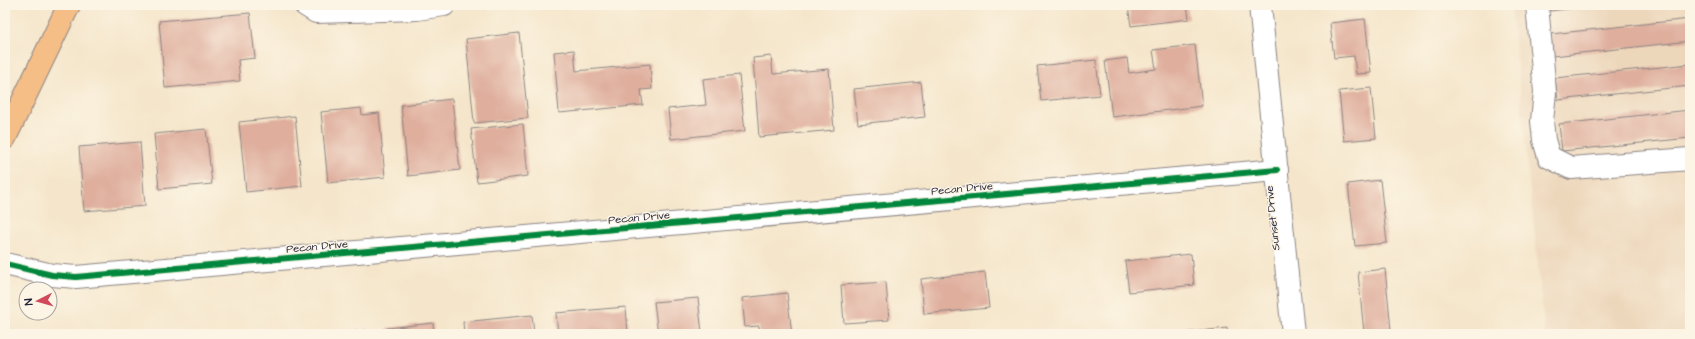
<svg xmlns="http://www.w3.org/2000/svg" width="1695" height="339" font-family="'Architects Daughter',sans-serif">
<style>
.built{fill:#edd7bb}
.building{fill:#dfae9d}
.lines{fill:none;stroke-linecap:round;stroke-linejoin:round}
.minor-casing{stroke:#8c8483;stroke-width:24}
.major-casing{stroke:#8c8483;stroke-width:24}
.minor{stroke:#fff;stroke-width:22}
.major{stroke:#f6be87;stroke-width:22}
.cycleway-casing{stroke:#fcf5e5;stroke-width:8}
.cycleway{stroke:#00873e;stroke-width:6}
.labels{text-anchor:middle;stroke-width:3;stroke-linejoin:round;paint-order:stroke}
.street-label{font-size:11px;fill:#22223b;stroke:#fcf5e5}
</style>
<rect width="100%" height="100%" fill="#fcf5e5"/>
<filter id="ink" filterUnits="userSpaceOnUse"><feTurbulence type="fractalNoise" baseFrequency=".025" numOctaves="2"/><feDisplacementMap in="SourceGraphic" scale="8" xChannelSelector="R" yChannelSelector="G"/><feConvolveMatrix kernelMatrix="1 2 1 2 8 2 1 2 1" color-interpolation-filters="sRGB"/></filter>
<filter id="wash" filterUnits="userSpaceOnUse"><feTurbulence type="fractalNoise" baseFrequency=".012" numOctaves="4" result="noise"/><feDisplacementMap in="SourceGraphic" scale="16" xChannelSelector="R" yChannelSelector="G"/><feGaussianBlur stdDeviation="0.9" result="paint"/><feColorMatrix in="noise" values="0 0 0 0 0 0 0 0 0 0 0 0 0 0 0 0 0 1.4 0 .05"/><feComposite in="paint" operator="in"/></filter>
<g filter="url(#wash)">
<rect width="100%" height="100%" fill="#f5e6cb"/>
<!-- built -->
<path class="built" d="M1511,5H1690V334H1545Z"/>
<g id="blocks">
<!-- building -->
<g class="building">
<path d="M1128,5H1187L1189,19L1131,26Z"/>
<path d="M1549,5H1593V6L1550,11Z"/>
<path d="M250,13L255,58L238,60L240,81L165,88L159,21Z"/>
<path d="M1365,19L1371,73L1356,74L1354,56L1334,58L1330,23Z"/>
<path d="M1690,19V41L1553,56L1551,34Z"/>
<path d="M519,33L528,118L474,123L466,39Z"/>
<path d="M1195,45L1202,106L1112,117L1105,61L1127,58L1129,73L1156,69L1153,50Z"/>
<path d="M574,50L576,71L650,64L652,89L641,90L643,105L559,113L554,52Z"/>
<path d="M771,56L773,74L829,69L834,130L759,137L753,58Z"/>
<path d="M1096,60L1100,95L1041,101L1037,66Z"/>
<path d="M1690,64V86L1558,100L1555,78Z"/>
<path d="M739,75L745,131L671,139L668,109L706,105L703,79Z"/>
<path d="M921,82L925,117L858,124L854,89Z"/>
<path d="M1371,88L1376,138L1344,141L1339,91Z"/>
<path d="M452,99L460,170L408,176L401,105Z"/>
<path d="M361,108L362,115L379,113L385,177L328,183L321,112Z"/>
<path d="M1690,110V138L1562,151L1559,124Z"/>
<path d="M295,116L302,186L246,192L239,122Z"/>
<path d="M523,124L528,176L477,182L471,129Z"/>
<path d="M206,129L212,184L159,189L154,134Z"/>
<path d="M140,142L145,206L84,211L79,147Z"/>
<path d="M1380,180L1387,243L1355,246L1348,184Z"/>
<path d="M1191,254L1194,285L1129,292L1125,261Z"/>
<path d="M1385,269L1391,330L1364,333L1358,272Z"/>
<path d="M985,272L989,308L924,314L921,279Z"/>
<path d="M886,282L889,320L844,323L841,285Z"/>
<path d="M787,293L792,334H760L759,326L745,327L742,298Z"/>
<path d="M698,298L702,333L658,334L654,302Z"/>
<path d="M626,307L628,334H558L556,313Z"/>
<path d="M532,315L534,334H464L463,322Z"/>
<path d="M433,323L434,334H388L387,328Z"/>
<path d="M1227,328L1228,334H1182V333Z"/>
<path d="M367,330V334H337V333Z"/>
</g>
</g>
</g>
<g filter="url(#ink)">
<use href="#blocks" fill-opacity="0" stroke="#8c8483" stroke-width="1"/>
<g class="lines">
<!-- minor casing -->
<g class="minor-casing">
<g id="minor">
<path d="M305,5L316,12L417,9L444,5"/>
<path d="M1260,5L1293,334"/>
<path d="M1537,5L1545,92L1542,121L1544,140L1549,157L1571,168L1690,159"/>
<path d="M5,264L52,275L76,277L1277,170"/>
</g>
</g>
<!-- major casing -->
<g class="major-casing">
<path id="major" d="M5,138L69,5"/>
</g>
<!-- minor -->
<use href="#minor" class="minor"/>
<!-- major -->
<use href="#major" class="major"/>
<!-- cycleway casing -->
<g class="cycleway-casing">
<path id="cycleway" d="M5,264L52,275L76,277L1277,170"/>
</g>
<!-- cycleway -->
<use href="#cycleway" class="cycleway"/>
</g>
</g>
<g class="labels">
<!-- street labels -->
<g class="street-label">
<text transform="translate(962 188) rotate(-5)" y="4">Pecan Drive</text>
<text transform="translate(639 217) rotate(-5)" y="4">Pecan Drive</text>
<text transform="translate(1272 218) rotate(-96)" y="4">Sunset Drive</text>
<text transform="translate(317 246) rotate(-5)" y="4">Pecan Drive</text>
</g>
</g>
<!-- margin -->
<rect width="1695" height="339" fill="none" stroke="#fcf5e5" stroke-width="20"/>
<!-- north arrow -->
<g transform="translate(38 301) rotate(264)"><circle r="19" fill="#fcf5e5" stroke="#a5a1a1"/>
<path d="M0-3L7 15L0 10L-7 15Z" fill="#d1495b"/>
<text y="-6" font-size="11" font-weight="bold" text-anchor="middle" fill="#22223b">N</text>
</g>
</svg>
